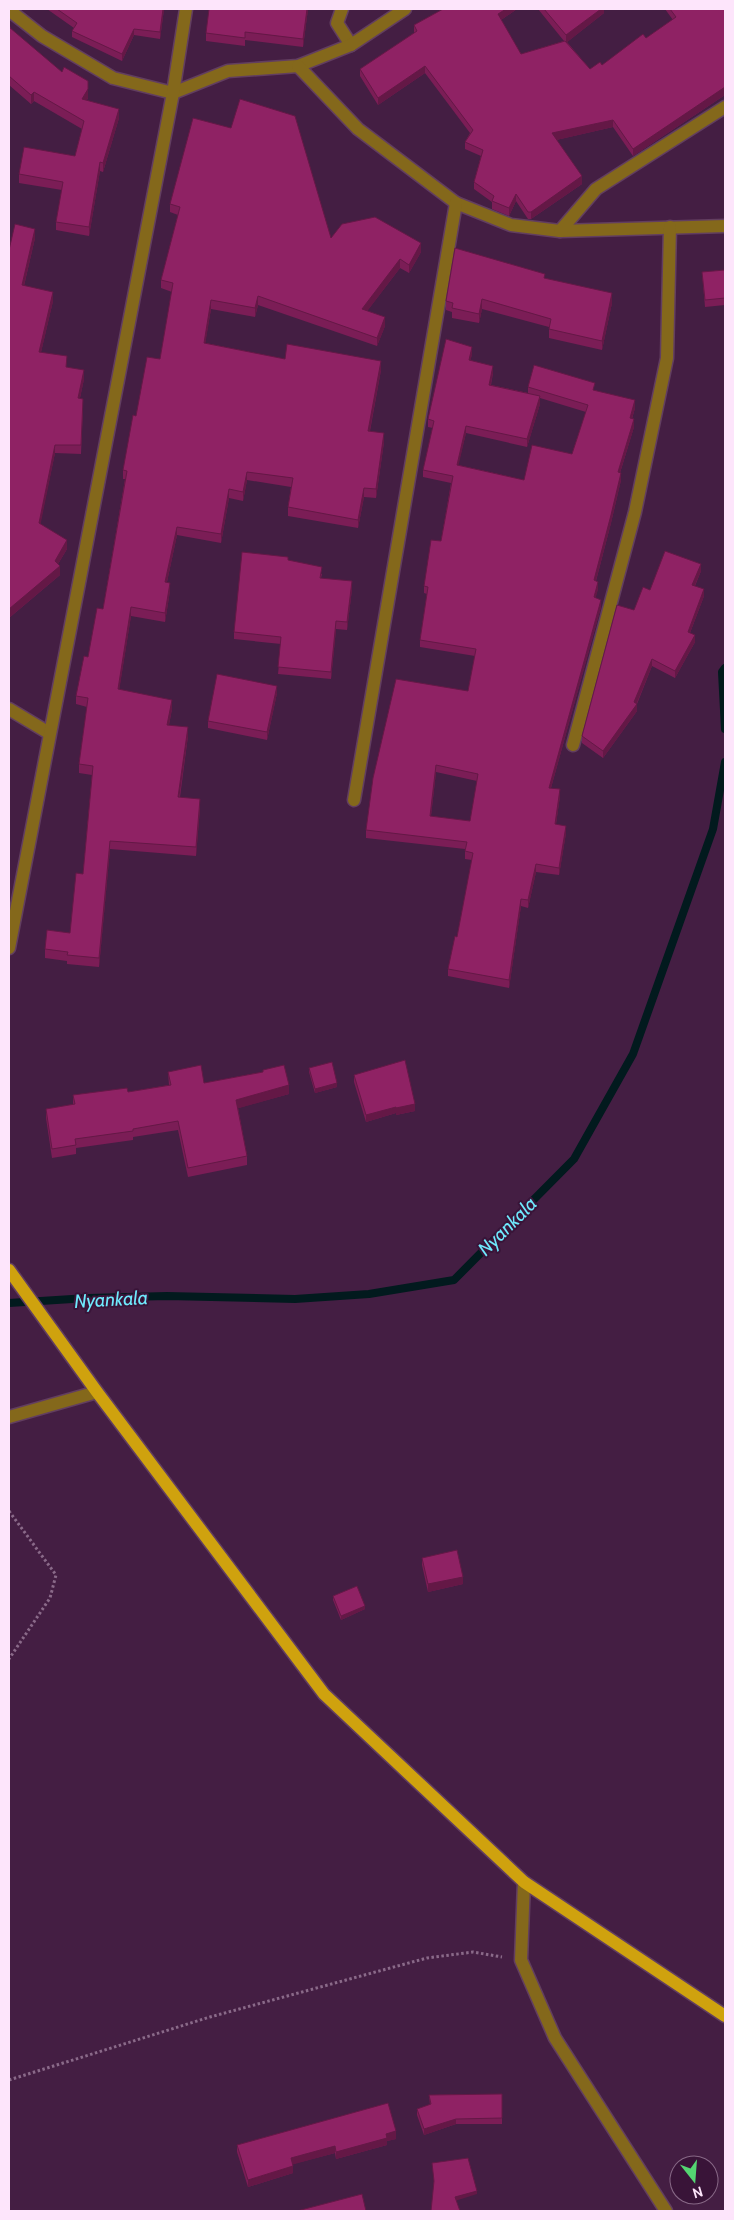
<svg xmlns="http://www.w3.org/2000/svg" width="734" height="2220" font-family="Cabin,sans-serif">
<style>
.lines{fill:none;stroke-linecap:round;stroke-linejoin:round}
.stream{stroke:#021a1e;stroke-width:8}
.minor-casing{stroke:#623e60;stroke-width:15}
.major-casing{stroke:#623e60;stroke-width:15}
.path{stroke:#8a6a89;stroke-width:3;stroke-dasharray:2.5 2.5;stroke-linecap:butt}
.minor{stroke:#84681b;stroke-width:12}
.major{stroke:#cfa20e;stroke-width:12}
.wall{fill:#7b1d56;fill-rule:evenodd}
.shaded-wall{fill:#641846}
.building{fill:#8f2264;stroke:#641846;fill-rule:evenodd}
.labels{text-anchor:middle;stroke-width:4;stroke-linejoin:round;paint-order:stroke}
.water-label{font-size:19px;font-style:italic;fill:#6feafd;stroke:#391438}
</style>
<rect width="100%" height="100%" fill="#441e43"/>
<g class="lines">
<!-- stream -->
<g class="stream">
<path d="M725,668L722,672L725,729"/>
<path d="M9,1303L88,1298L167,1296L295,1299L369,1294L454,1280L574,1159L633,1054L713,829L725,762"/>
</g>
<!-- minor casing -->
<g class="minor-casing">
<g id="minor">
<path d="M342,9L337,23L351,45"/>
<path d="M9,10L42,36L113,78L173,93L228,71L298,66L351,45L405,9"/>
<path d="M298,66L358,129L456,203L511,225L560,231L725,226"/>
<path d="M560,231L596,189L725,107"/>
<path d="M9,709L49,733"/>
<path d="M573,745L635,512L667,358L670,227"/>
<path d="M354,800L456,203"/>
<path d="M9,948L173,93L186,9"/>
<path d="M9,1417L97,1392"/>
<path d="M524,1882L521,1960L555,2038L666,2211"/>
</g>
</g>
<!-- major casing -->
<g class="major-casing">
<path id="major" d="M9,1270L97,1392L324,1694L524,1882L725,2016"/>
</g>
<!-- path -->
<g class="path">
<path d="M9,1511L56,1575L50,1598L9,1659"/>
<path d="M9,2080L210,2017L427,1958L473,1952L502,1957"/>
</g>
<!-- minor -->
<use href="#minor" class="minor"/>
<!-- major -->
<use href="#major" class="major"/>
</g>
<!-- wall -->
<g class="wall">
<path d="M47,9H164L160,39L134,35L122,61L72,37V31L74,28Z"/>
<path d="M308,9L303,47L245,40V46L206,41V33Z"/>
<path d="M443,9H517L501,20L521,54L564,41L538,9H604V13L567,42L590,69L602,65L646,38L673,20L665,9H725V95L633,156L613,127L556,140L582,184L531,219H528L516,201L509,216L492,209V202L474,189V182L481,156L465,149V142L470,133L425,73L378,105L360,76V69L414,33V25Z"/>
<path d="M9,23L11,29L88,98L87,100L119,118L103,172L100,171L89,236L56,230V222L62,190L19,183V174L75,156L82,129L34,101L31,104L9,85Z"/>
<path d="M170,204L331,238L421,252L409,273L400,268L367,311L385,326L377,346L258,305L255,317L211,309L205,343L285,359L381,370L370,431L384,442L376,498L364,497L358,528L288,516V507L291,487L247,480L243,501L229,498L221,543L177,535L167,582L170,591L165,622L131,616L119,690L172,709L169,725L188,736L180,797L200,808L196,856L110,849L99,967L67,964V961L45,958V949L70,933L83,874L92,775L79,773V764L87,707L76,704V696L103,609L125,479H123V470L136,416L160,359L172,292L161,288V280L178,215L170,212Z"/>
<path d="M35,238L24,286L53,301L41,352L67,367L84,379L80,398L83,407L81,454L55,453L40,524L67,549L58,564L60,575L9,618V250Z"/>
<path d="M725,270V305L705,307L702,272Z"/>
<path d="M545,278L612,303L602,350L549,338V327L482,309L479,323L452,318V312L446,310V301Z"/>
<path d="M472,354L470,361L493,373L491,385L528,393V387L595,390L635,408L632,419L634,427L620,473L621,480L611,523L596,581L598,589L595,598L601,607L551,788L560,796L556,824L566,833L559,875L536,872L528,908L521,906L509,988L448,976V969L457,937L472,860L465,859V849L366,838V830L468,691L475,656L420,647V640L427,594L424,593V586L441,541L451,483L423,477V470L433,428L428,427V419ZM540,398L586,412L572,454L524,480L458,465L466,433L527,447L540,404ZM436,772L477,781L470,821L431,816Z"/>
<path d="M288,560L322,574L321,578L352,589L347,630L336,629L331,679L278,674L281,644L234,639V632Z"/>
<path d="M701,571L695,586L704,596L690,633L695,642L675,678L652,666L637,704V711L603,758L582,743V736L634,610L650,590Z"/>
<path d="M277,693L267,740L208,728V721Z"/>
<path d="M309,1068L337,1087L315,1093L309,1072Z"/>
<path d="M263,1070L289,1094L238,1108L247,1156V1165L188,1177L178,1130L133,1137V1140L76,1148V1154L52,1158L46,1118V1109L73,1105V1095L128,1092L169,1085L168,1072L204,1083L263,1072Z"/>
<path d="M354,1075L415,1111L396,1115V1113L366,1122L354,1082Z"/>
<path d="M422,1558L463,1584L428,1592L422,1565Z"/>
<path d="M333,1596L365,1609L341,1620L333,1600Z"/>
<path d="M502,2094V2124H456L424,2135L417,2115V2109L430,2105L429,2095Z"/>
<path d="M396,2139L387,2141V2145L336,2159L335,2153L293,2164V2173L248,2187L237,2152V2145Z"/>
</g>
<!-- shaded-wall -->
<g class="shaded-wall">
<path d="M163,9H164L160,39V32Z"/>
<path d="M307,9H308L303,47V39Z"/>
<path d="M506,9H517L498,22V14Z"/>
<path d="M601,9H604V13L566,43V35Z"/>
<path d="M134,29V35L122,61V54Z"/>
<path d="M425,66V73L378,105V98Z"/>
<path d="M725,87V95L633,156V149Z"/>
<path d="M88,89V98L82,108V99Z"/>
<path d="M34,92V101L31,104V95Z"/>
<path d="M119,109V118L103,172V163Z"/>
<path d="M613,120V127L552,141V133Z"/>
<path d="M100,162V171L89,236V227Z"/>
<path d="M582,176V184L531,219V212Z"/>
<path d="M516,194V201L509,216V208Z"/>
<path d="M35,229V238L22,294V285Z"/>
<path d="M421,243V252L409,273V265Z"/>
<path d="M400,259V268L362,318V309Z"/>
<path d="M53,292V301L39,361V352Z"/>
<path d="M612,293V303L602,350V341Z"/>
<path d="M258,296V305L255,317V308Z"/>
<path d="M482,299V309L479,323V314Z"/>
<path d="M211,300V309L204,352V343Z"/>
<path d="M385,317V326L377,346V338Z"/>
<path d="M472,347V354L469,368V360Z"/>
<path d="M381,361V370L368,440V431Z"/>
<path d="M493,366V373L489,392V385Z"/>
<path d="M84,370V379L78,407V398Z"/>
<path d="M540,396V404L527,447V439Z"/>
<path d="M635,400V408L630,425V418Z"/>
<path d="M634,419V427L618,479V472Z"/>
<path d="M466,426V433L457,472V465Z"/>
<path d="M384,433V442L376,498V489Z"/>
<path d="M55,445V453L39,532V523Z"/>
<path d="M247,472V480L243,501V492Z"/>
<path d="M621,473V480L611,523L594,588V580Z"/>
<path d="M364,488V497L358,528V520Z"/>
<path d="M229,489V498L221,543V534Z"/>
<path d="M177,527V535L165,591V582Z"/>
<path d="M67,540V549L55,569V561Z"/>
<path d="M701,564V571L692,592V585Z"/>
<path d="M60,566V575L9,618V609Z"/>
<path d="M352,581V589L347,630V622Z"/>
<path d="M598,582V589L594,605V597Z"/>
<path d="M170,583V591L165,622V613Z"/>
<path d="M704,589V596L688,638V632Z"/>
<path d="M601,600V607L549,795V788Z"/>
<path d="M131,607V616L118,698V689Z"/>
<path d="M336,621V629L331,679V672Z"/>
<path d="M695,635V642L675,678V671Z"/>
<path d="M652,659V666L636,705L637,704V711L603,758V751L634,702Z"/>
<path d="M277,686V693L267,740V732Z"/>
<path d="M172,700V709L167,734V725Z"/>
<path d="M188,727V736L178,806V797Z"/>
<path d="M436,765V772L430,823V816Z"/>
<path d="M560,789V796L555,831V824Z"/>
<path d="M200,799V808L196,856V847Z"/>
<path d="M566,826V833L559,875V868Z"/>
<path d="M110,841V849L99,967V958Z"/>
<path d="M536,864V872L528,908V900Z"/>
<path d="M521,899V906L509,988V980Z"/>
<path d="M337,1083V1087L315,1093V1089Z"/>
<path d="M289,1085V1094L236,1109V1100Z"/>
<path d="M415,1104V1111L396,1115V1108Z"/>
<path d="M396,1107V1113L366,1122V1115Z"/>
<path d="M463,1577V1584L428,1592V1584Z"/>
<path d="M365,1606V1609L341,1620V1616Z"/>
<path d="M456,2119V2124L424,2135V2129Z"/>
<path d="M396,2131V2139L387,2141V2145L336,2159V2152L386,2134Z"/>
<path d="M335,2146V2153L291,2165V2158Z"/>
<path d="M293,2166V2173L248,2187V2180Z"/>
<path d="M477,2191V2194L455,2201V2197Z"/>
</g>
<!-- building -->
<g class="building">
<path d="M57,9H163L160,32L134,29L122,54L72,31L77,23Z"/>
<path d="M209,9H307L303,39L245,32V38L206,33Z"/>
<path d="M443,9H506L498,14L521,54L565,41L590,69L600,62L602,65L643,34L646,38L676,17L670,9H725V87L633,149L613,120L552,133L582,176L531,212H528L516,194L509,208L492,201L494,196L474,182L483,150L465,142L473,130L425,66L378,98L360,69L417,31L414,25Z"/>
<path d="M544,9H601L566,35Z"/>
<path d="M9,27L62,72L64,67L88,81V89L82,99L119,109L103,163L100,162L89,227L56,222L63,182L19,174L24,147L75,156L84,121L34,92L31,95L9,76Z"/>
<path d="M240,99L295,116L331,238L342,224L375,217L421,243L409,265L400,259L362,309L385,317L377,338L258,296L255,308L211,300L204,343L285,359L287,344L381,361L368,431L384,433L376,489L364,488L358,520L288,507L293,478L247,472L243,492L229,489L221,534L177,527L165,582L170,583L165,613L131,607L118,689L172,700L167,725L188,727L178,797L200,799L196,847L110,841L99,958L67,955L68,952L45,949L47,930L70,933L76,873L83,874L93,766L79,764L88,698L76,696L84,656L88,657L97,608L103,609L127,471L123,470L133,415L136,416L147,357L160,359L173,283L161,280L180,207L170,204L193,118L231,128Z"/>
<path d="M15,224L35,229L22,285L53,292L39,352L67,356L66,367L84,370L78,398L83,399L81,445H55L39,523L67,540L55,561L60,566L9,609V250Z"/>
<path d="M455,248L545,274L544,278L612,293L602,341L549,329L551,319L482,299L479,314L452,308L453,303L446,301Z"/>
<path d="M725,270V298L705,300L702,272Z"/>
<path d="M446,339L472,347L469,360L493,366L489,385L540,396L527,439L466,426L457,465L524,480L532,445L572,454L588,405L528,387L534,365L595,383L593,390L635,400L630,418L634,419L618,472L621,473L611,515L594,580L598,582L594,597L601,600L549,788L560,789L555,824L566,826L559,868L536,864L528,900L521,899L509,980L448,969L455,936L457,937L473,853L465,851L467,842L366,830L373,778L396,679L468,691L476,649L420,640L428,587L424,586L431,540L441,541L453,476L423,470L434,421L428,419ZM436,765L478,774L470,821L430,816Z"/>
<path d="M665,551L701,564L692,585L704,589L688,632L695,635L675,671L652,659L634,702L637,704L603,751L582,736L617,605L634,610L643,587L650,590Z"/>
<path d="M242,552L288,557V560L322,567L320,578L352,581L347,622L336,621L331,672L278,667L281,637L234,632Z"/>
<path d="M217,674L277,686L267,732L208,721Z"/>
<path d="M405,1060L415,1104L396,1108V1107L366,1115L354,1075Z"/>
<path d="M332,1062L337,1083L315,1089L309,1068Z"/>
<path d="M201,1065L204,1083L263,1072V1070L284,1065L289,1085L236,1100L247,1156L188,1168L178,1121L133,1129V1131L75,1139L76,1145L52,1149L46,1109L75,1104L73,1095L127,1088L128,1092L171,1085L168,1072Z"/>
<path d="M457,1550L463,1577L428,1584L422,1558Z"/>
<path d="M357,1586L365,1606L341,1616L333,1596Z"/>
<path d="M502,2094V2118L456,2119L424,2129L417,2109L431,2104L429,2095Z"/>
<path d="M388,2103L396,2131L386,2134L387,2138L336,2152L335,2146L291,2158L293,2166L248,2180L237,2145Z"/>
<path d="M468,2158L477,2191L455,2197L460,2211H431L434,2181L432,2163Z"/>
<path d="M362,2194L366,2211H297Z"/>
</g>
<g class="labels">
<!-- water labels -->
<g class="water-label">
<text transform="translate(507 1226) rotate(-45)" y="7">Nyankala</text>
<text transform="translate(111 1299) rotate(-3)" y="7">Nyankala</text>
</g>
</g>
<!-- border -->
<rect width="734" height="2220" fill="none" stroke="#fde5fb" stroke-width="20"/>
<!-- north arrow -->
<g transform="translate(694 2180) rotate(163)"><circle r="24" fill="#391438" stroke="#876886"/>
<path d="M0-4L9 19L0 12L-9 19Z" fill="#54d672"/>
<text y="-8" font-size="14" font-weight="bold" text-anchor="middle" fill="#fde5fb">N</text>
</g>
</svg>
